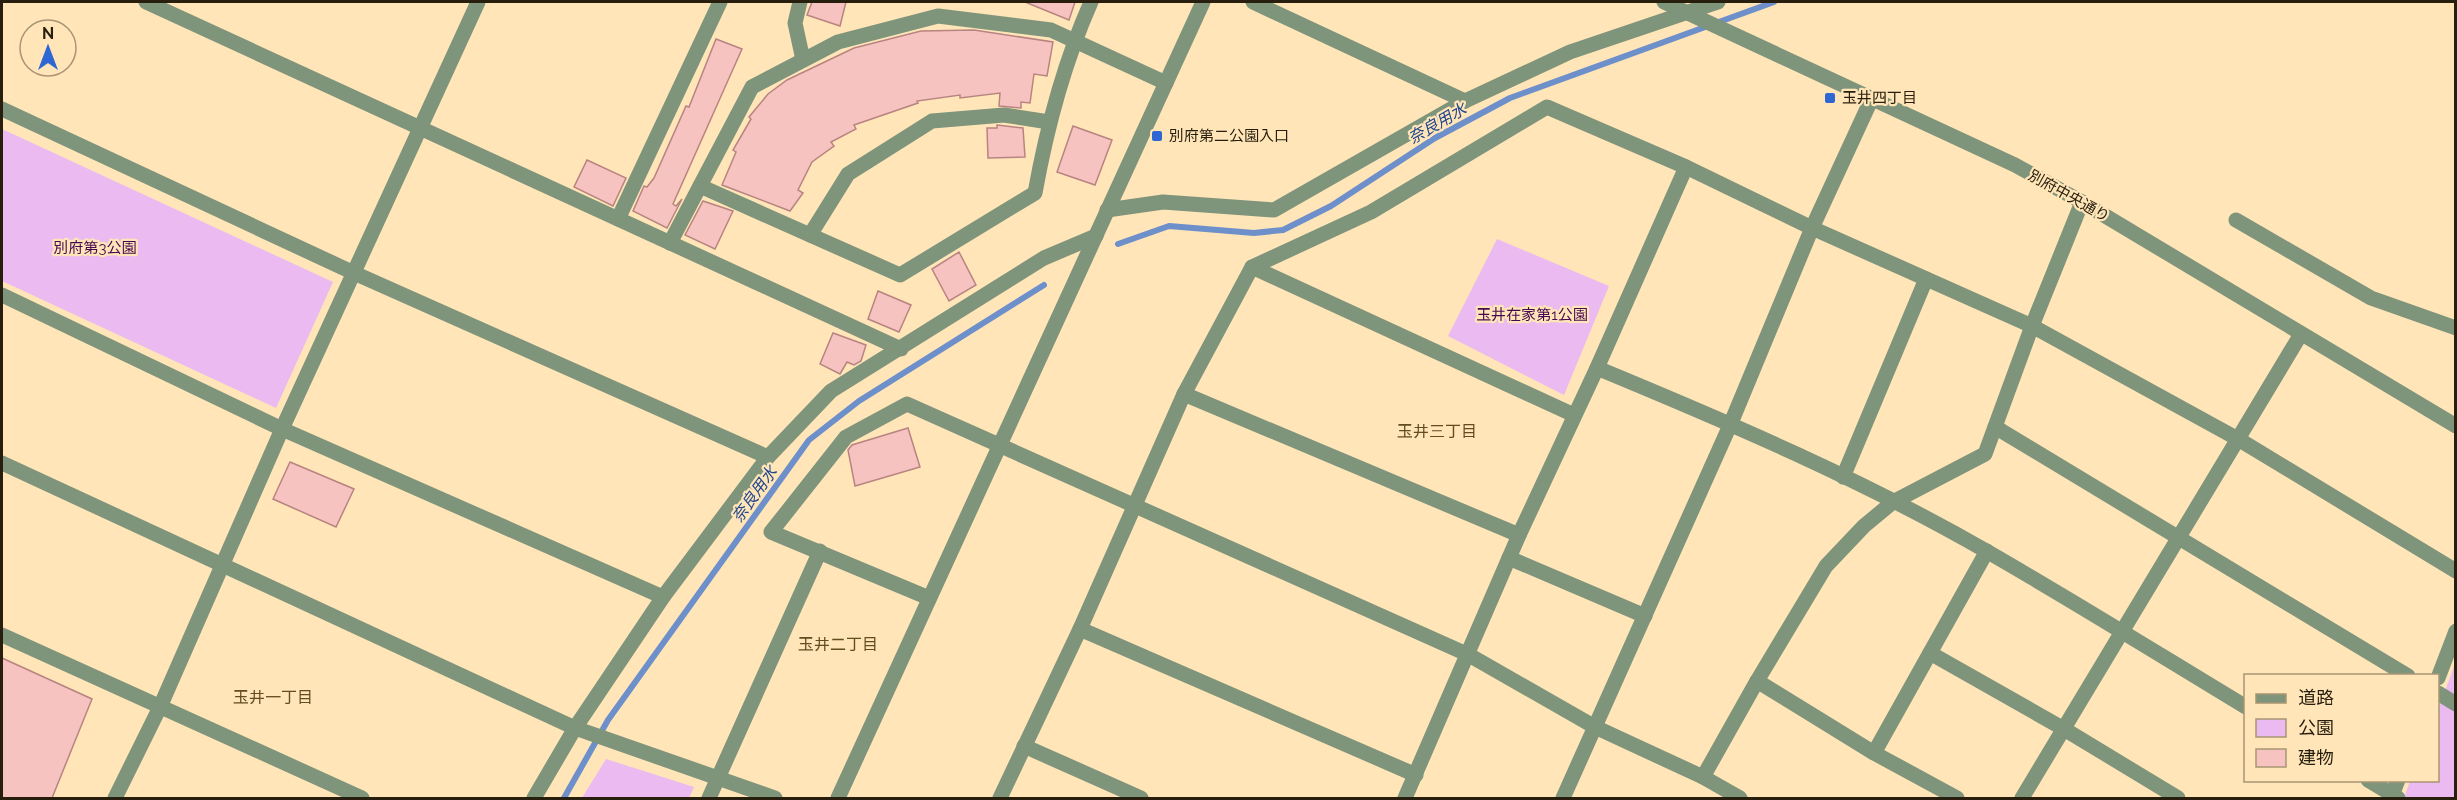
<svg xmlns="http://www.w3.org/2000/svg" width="2457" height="800" font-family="Raleway,'Noto Sans JP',sans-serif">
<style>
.green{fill:#eabaf1}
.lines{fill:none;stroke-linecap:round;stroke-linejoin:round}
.stream{stroke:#6d8fca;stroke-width:6}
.building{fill:#f6c3c0;stroke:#b88481;stroke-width:1.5}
.minor{stroke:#7e947b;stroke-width:15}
.tertiary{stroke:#7e947b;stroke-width:15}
.poi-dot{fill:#2e66d4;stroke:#ffe5b8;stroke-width:2}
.labels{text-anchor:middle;stroke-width:4.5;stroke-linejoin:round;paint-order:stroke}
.poi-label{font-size:15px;fill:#271e0d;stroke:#ffe5b8;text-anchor:start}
.street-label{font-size:15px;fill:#271e0d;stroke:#ffe5b8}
.park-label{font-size:15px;fill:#470850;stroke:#ffe5b8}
.water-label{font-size:16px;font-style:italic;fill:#20468e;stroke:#ffe5b8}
.neighbourhood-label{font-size:16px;fill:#624d23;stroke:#ffe5b8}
</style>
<rect width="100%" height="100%" fill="#ffe5b8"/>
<!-- green -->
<g class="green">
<path d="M2,129L333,282L276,408L2,281Z"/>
<path d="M1497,239L1609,286L1564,395L1448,336Z"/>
<path d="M2455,664V798H2404L2410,781L2438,780V710Z"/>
<path d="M606,759L694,787L689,798H582Z"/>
</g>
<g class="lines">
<!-- stream -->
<g class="stream">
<path d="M1118,244L1169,226L1254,233L1283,230L1331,206L1435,138L1510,98L1774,2"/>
<path d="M564,798L608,720L809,440L859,401L1044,285"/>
</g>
</g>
<!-- building -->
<g class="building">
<path d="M812,2H846L840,26L807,15Z"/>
<path d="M1025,2H1075L1069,20Z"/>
<path d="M974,30L1053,42L1047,76L1034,74L1030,103L1021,102V108L999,106L1000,93L960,98V95L917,101L918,103L854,125L856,129L831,142L834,146L812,162L798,190L803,193L790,211L722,185L736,152L733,150L751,119L749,117L768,94L787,80L854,48L921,31Z"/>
<path d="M716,39L742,49L673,204L676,206L682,199L667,228L633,211L644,186L647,187L654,178L686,106L689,107Z"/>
<path d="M997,125L1023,128L1025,157L988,158L987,128H997Z"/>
<path d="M1073,126L1112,140L1095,185L1057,172Z"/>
<path d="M587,160L626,178L613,206L574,187Z"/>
<path d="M703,201L733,211L715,249L685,235Z"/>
<path d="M959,252L976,285L949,301L932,269Z"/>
<path d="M878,291L911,305L899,332L868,319Z"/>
<path d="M833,333L866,345L861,361L854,365L847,362L840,374L820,364Z"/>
<path d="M908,428L920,467L855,486L848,450L852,445Z"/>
<path d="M290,462L354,489L336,527L273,499Z"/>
<path d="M2,658L92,699L52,798H2Z"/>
</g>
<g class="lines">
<!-- minor -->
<g class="minor">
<path d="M146,2L901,349"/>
<path d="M800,2L795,23L803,60"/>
<path d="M1253,2L1465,101"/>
<path d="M2,109L354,273L768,457"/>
<path d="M700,186L900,275L1035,193C1047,126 1064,63 1091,2"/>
<path d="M1107,210L1163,202L1274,210L1465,101L1570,52L1718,2"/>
<path d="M618,219L720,2"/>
<path d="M2236,220L2371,298L2456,328"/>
<path d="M810,235L848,174L932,121L1004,115L1049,122"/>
<path d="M670,243L752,87L838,42L938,16L1051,30L1166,83"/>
<path d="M1252,267L1574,415"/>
<path d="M2,295L282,429L663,597"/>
<path d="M1597,368C1730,423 1863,480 1988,552C2075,602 2160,655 2246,707"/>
<path d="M1184,394L1519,535"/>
<path d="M1995,427L2408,676"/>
<path d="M2,463L575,728L775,798"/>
<path d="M1843,477L1926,279"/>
<path d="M1509,558L1645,616"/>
<path d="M929,598L771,532L846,437L907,404L1469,655L1595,727L1703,777L1740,798"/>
<path d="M1080,629L1416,775"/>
<path d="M2,635L362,798"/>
<path d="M1930,653L2064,729L2178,798"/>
<path d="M1757,681L1874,753L1957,798"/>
<path d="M2438,693L2456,704"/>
<path d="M1024,746L1141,798"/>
<path d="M1874,753L1987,551"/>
<path d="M1703,777L1757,681L1826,566L1864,526L1893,502L1985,454L2032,326L2082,202"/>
<path d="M2368,780L2398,798"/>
<path d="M115,798L160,707L282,429L478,2"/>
<path d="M534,798L575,728L663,597L768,457L831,391L1044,258L1096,236"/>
<path d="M709,798L820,551"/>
<path d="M1000,798L1080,629L1184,394L1252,267L1371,212L1547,107L1686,167L1812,228L2032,326L2238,439L2456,571"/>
<path d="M1405,798L1519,535L1597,368L1686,167"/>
<path d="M1563,798L1731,423L1812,228L1872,98"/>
<path d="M2022,798L2301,334"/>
</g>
<!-- tertiary -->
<g class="tertiary">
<path d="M1664,2L2015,165L2082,202L2456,426"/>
<path d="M2438,678L2456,631"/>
<path d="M838,798L1203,2"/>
<path d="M2391,798L2398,780"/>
</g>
</g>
<!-- markers -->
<g class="poi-dot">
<rect x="1824" y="92" width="12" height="12" rx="3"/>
<rect x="1151" y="130" width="12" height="12" rx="3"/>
</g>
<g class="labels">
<!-- poi labels -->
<g class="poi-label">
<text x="1842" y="103">玉井四丁目</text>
<text x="1169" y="141">別府第二公園入口</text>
</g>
<!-- street labels -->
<g class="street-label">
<text transform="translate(2069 196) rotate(29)" y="5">別府中央通り</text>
</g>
<!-- park labels -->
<g class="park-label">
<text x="95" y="253">別府第3公園</text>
<text x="1532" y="320">玉井在家第1公園</text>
</g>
<!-- water labels -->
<g class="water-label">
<text transform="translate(1437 123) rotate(-30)" y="6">奈良用水</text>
<text transform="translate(754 494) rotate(-54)" y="6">奈良用水</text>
</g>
<!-- neighbourhood labels -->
<g class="neighbourhood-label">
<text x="1437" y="437">玉井三丁目</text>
<text x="838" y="650">玉井二丁目</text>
<text x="273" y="703">玉井一丁目</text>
</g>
</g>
<!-- border -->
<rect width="2457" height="800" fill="none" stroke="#271e0d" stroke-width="6"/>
<!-- legend -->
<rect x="2244" y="674" width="195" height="108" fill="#ffe5b8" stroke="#a99574" stroke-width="1.5"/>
<rect x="2256" y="694" width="30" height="9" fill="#7e947b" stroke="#a99574" stroke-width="1.5"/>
<text x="2298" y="704" font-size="18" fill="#271e0d">道路</text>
<rect x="2256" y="719" width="30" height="18" fill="#eabaf1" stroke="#a99574" stroke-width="1.5"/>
<text x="2298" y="734" font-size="18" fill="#271e0d">公園</text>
<rect x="2256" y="749" width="30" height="18" fill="#f6c3c0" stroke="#a99574" stroke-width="1.5"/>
<text x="2298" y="764" font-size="18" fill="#271e0d">建物</text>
<!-- north arrow -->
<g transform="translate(48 48)"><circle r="28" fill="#ffe5b8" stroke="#a99574" stroke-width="1.5"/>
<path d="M0-4.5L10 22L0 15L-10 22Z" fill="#2e66d4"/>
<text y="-9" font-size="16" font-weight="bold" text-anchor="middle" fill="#271e0d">N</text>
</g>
</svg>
